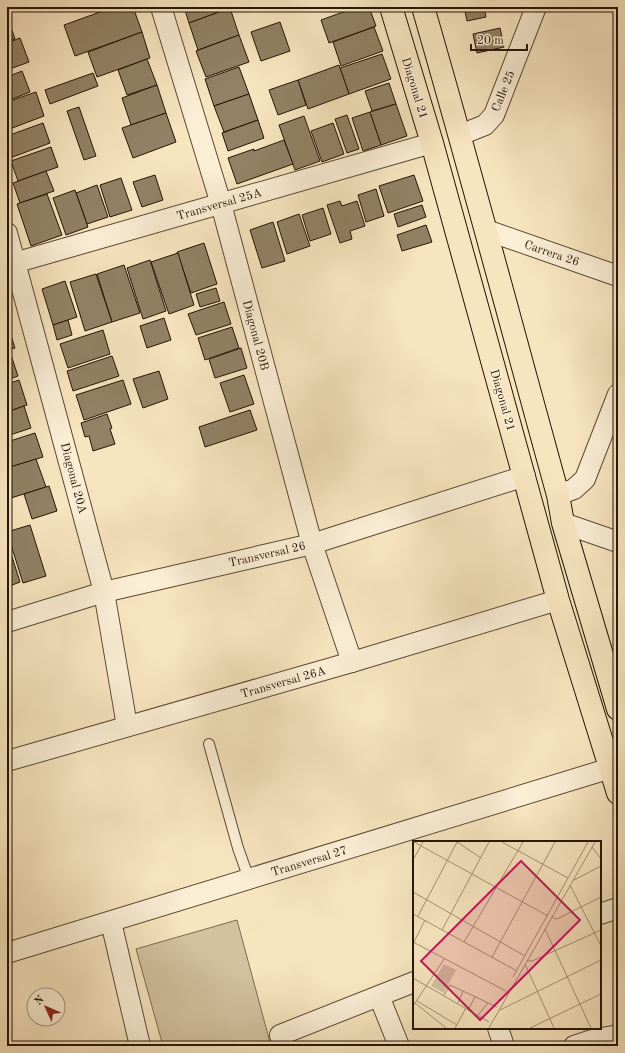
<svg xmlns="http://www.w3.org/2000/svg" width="625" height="1053" font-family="'Old Standard TT',serif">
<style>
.green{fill:#d3c19f;stroke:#7c6a52}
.building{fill:#928165;stroke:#241404}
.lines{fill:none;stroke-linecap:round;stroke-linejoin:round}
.lane-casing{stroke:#594833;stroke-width:12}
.street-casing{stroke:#594833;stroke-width:22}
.highway-casing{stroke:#241404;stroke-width:24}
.lane{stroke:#faeed5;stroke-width:10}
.street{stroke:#faeed5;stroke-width:20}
.highway{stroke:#f7e5bf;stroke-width:22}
.labels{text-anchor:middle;stroke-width:3;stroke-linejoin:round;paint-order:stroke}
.street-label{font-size:12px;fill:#241404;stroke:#faeed5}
.inset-road{fill:none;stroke:#a39174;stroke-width:1}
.view{fill:#c2185b;fill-opacity:0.15;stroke:#c2185b;stroke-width:2}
.inset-edge{fill:none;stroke:#241404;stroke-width:2}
</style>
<rect width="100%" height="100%" fill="#f7e5bf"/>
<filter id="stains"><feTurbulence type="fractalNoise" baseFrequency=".005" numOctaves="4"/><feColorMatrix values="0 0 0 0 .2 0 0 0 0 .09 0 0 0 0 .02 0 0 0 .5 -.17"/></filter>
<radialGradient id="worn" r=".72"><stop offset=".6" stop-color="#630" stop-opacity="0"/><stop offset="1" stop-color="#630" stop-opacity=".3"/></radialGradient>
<!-- green -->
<path class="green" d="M237,920L271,1046H163L136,949Z"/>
<!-- building -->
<g class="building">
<path d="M96,7H114L98,13Z"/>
<path d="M114,7H133L142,32L75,56L64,25Z"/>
<path d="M184,7H229L230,8L189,23Z"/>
<path d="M357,7H369L376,26L329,43L321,20Z"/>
<path d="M464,7H484L486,17L467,21Z"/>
<path d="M230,8L239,35L198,50L189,23Z"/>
<path d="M7,16L15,39L7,41Z"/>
<path d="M280,22L290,51L261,61L251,32Z"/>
<path d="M374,27L383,51L341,66L333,42Z"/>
<path d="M500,28L504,47L477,53L473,34Z"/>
<path d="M142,32L150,58L97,77L88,52Z"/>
<path d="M239,35L249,62L206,77L196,51Z"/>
<path d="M20,38L29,62L7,70V43Z"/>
<path d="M382,54L391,79L349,94L340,68Z"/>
<path d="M147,59L157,85L127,95L118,70Z"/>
<path d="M339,65L349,94L308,109L298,80Z"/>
<path d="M239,67L249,94L214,106L205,79Z"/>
<path d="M22,71L30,92L7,101V77Z"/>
<path d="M93,73L98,86L50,104L45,90Z"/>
<path d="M298,80L306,105L278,115L269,90Z"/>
<path d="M389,83L396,104L372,111L365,91Z"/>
<path d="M157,85L166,113L131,125L122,98Z"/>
<path d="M36,92L44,116L7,130V102Z"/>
<path d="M249,94L258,120L224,132L214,106Z"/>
<path d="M396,104L407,136L381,145L370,112Z"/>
<path d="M79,107L96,156L84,160L67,111Z"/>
<path d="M370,112L381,145L363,151L352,118Z"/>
<path d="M166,113L176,142L133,158L122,128Z"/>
<path d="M347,115L359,149L347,153L335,119Z"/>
<path d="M304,116L320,161L295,170L279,125Z"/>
<path d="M258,120L264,138L228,151L222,133Z"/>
<path d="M43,123L50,143L10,158L7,150V136Z"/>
<path d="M333,123L344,154L322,162L311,131Z"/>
<path d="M284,140L293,164L237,184L228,158L254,149V151Z"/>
<path d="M51,147L58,167L18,181L11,161Z"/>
<path d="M46,171L54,191L20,203L13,183Z"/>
<path d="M155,175L163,200L142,207L133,182Z"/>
<path d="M414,175L423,201L388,213L379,186Z"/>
<path d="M121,178L132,210L110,217L100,185Z"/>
<path d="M97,185L108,217L87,224L76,193Z"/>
<path d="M376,189L384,216L366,222L358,195Z"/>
<path d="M75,190L88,227L66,235L53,198Z"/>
<path d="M47,194L62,235L31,246L17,204Z"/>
<path d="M340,201L342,206L357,201L365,226L350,231L352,239L340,243L327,205Z"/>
<path d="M422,205L426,217L398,227L394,214Z"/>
<path d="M323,208L331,234L310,241L302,215Z"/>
<path d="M299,214L310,246L287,254L277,222Z"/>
<path d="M273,222L285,261L262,268L250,230Z"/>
<path d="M426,225L432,242L402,251L397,235Z"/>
<path d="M204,243L217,284L191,293L177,252Z"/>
<path d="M178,253L194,305L169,314L151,262Z"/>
<path d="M150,260L166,311L143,319L127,268Z"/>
<path d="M124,265L140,313L112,322L97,274Z"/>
<path d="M96,274L112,322L85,331L70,282Z"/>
<path d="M65,281L77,317L53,325L42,289Z"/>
<path d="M216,288L220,301L200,307L196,294Z"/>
<path d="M224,302L231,324L196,335L188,314Z"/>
<path d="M164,318L171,340L147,348L140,326Z"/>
<path d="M68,320L72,335L57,340L53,325Z"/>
<path d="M7,323L15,348L7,350Z"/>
<path d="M232,327L239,348L205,360L198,338Z"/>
<path d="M103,330L110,354L68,368L60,344Z"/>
<path d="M241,348L247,368L215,378L209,359Z"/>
<path d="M10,352L18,376L7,380V353Z"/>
<path d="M112,356L119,376L73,391L67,371Z"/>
<path d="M159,371L168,399L143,408L133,379Z"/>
<path d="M244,375L254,404L230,412L220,383Z"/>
<path d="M19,380L27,405L7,412V384Z"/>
<path d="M123,380L131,404L84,420L76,395Z"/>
<path d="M24,406L31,428L7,436V412Z"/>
<path d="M250,410L257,430L205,447L199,427Z"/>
<path d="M107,414L112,428L110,429L115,444L93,451L89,436L85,437L81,423Z"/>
<path d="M35,433L43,457L8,468L7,442Z"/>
<path d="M36,459L46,487L11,498L7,485V468Z"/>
<path d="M49,486L57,511L32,519L24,494Z"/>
<path d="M30,525L46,576L23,583L7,532Z"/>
<path d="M7,541L20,582L7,587Z"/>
</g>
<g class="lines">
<!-- lane casing -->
<g class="lane-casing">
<path id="lane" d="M209,744L238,848L249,879"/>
</g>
<!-- street casing -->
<g class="street-casing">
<g id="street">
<path d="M161,7L221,204L312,544L352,662"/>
<path d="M460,135L485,125L494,115L536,7"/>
<path d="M486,230L618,276"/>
<path d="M7,233L104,592L127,726"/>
<path d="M7,265L432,143"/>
<path d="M558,495L574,489L585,479L618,394"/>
<path d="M563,523L618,542"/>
<path d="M7,622L104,592L312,544L525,476"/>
<path d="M7,761L352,662L558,600"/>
<path d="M600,914L618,908"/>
<path d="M111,922L140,1046"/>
<path d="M7,953L611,768"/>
<path d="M379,996L399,1046"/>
<path d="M498,1028L504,1046"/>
<path d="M283,1046L280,1035L414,982"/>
<path d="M574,1046L592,1040L618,1035"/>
</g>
</g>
<!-- highway casing -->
<g class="highway-casing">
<g id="highway">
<path d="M391,7L432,143L558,600L618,793"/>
<path d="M423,7C470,169 513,332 558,495L563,523L618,709"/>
</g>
</g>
<!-- lane -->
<use href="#lane" class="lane"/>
<!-- street -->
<use href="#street" class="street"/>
<!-- highway -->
<use href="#highway" class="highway"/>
</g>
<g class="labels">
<!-- street labels -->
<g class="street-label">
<text transform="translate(415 88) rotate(73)" y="4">Diagonal 21</text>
<text transform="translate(503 91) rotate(-68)" y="4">Calle 25</text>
<text transform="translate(219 204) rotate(-16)" y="4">Transversal 25A</text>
<text transform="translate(552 253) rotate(19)" y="4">Carrera 26</text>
<text transform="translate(256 335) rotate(75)" y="4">Diagonal 20B</text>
<text transform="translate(503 400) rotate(74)" y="4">Diagonal 21</text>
<text transform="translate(74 478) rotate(75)" y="4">Diagonal 20A</text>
<text transform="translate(267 554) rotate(-13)" y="4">Transversal 26</text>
<text transform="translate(283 682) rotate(-16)" y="4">Transversal 26A</text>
<text transform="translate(309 861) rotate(-17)" y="4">Transversal 27</text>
</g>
</g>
<!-- overview -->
<g transform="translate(413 841)">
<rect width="188" height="188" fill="#f7e5bf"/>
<path d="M31,123L43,129L31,152L18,145Z" fill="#d3c19f"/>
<path class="inset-road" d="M1,1L135,75M44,1L68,17M89,1L155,37M179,6L188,18M0,19L10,1M161,39L188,25M157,44L188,105M0,51L112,115M0,73L104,130M5,75L44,1M138,76L144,78L188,56M132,88L178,187M29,89L76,1M0,101L93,150M51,101L110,1M0,103L12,79M79,116L142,1M114,120H119L188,89M112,123L141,187M100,136L175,1M0,137L76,181M31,154L37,144L84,166M4,160L44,184M2,162L33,187M45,162L50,150M0,165L31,118M55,169L62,156M87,169L188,119M65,174L75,162M42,187L53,167M76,187L182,1M117,187L188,153"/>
<path class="view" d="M108,20L167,79L67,179L8,120Z"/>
<rect width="188" height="188" class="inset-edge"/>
</g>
<!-- margin -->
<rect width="625" height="1053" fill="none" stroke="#f7e5bf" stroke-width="24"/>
<rect x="8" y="8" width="609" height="1037" fill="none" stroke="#241404" stroke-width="2"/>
<rect x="12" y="12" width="601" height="1029" fill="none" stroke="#241404"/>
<!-- north arrow -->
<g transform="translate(46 1007) rotate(315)"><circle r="19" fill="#faeed5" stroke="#a49781"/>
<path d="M0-3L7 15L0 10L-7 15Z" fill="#8f2418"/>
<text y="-6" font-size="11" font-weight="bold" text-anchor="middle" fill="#241404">N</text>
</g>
<!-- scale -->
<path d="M471 44v6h56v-6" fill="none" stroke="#241404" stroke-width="2"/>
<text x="477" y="44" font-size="12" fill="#241404" stroke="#faeed5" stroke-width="3" paint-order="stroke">20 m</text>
<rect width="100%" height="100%" filter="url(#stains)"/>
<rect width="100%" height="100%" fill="url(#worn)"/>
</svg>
